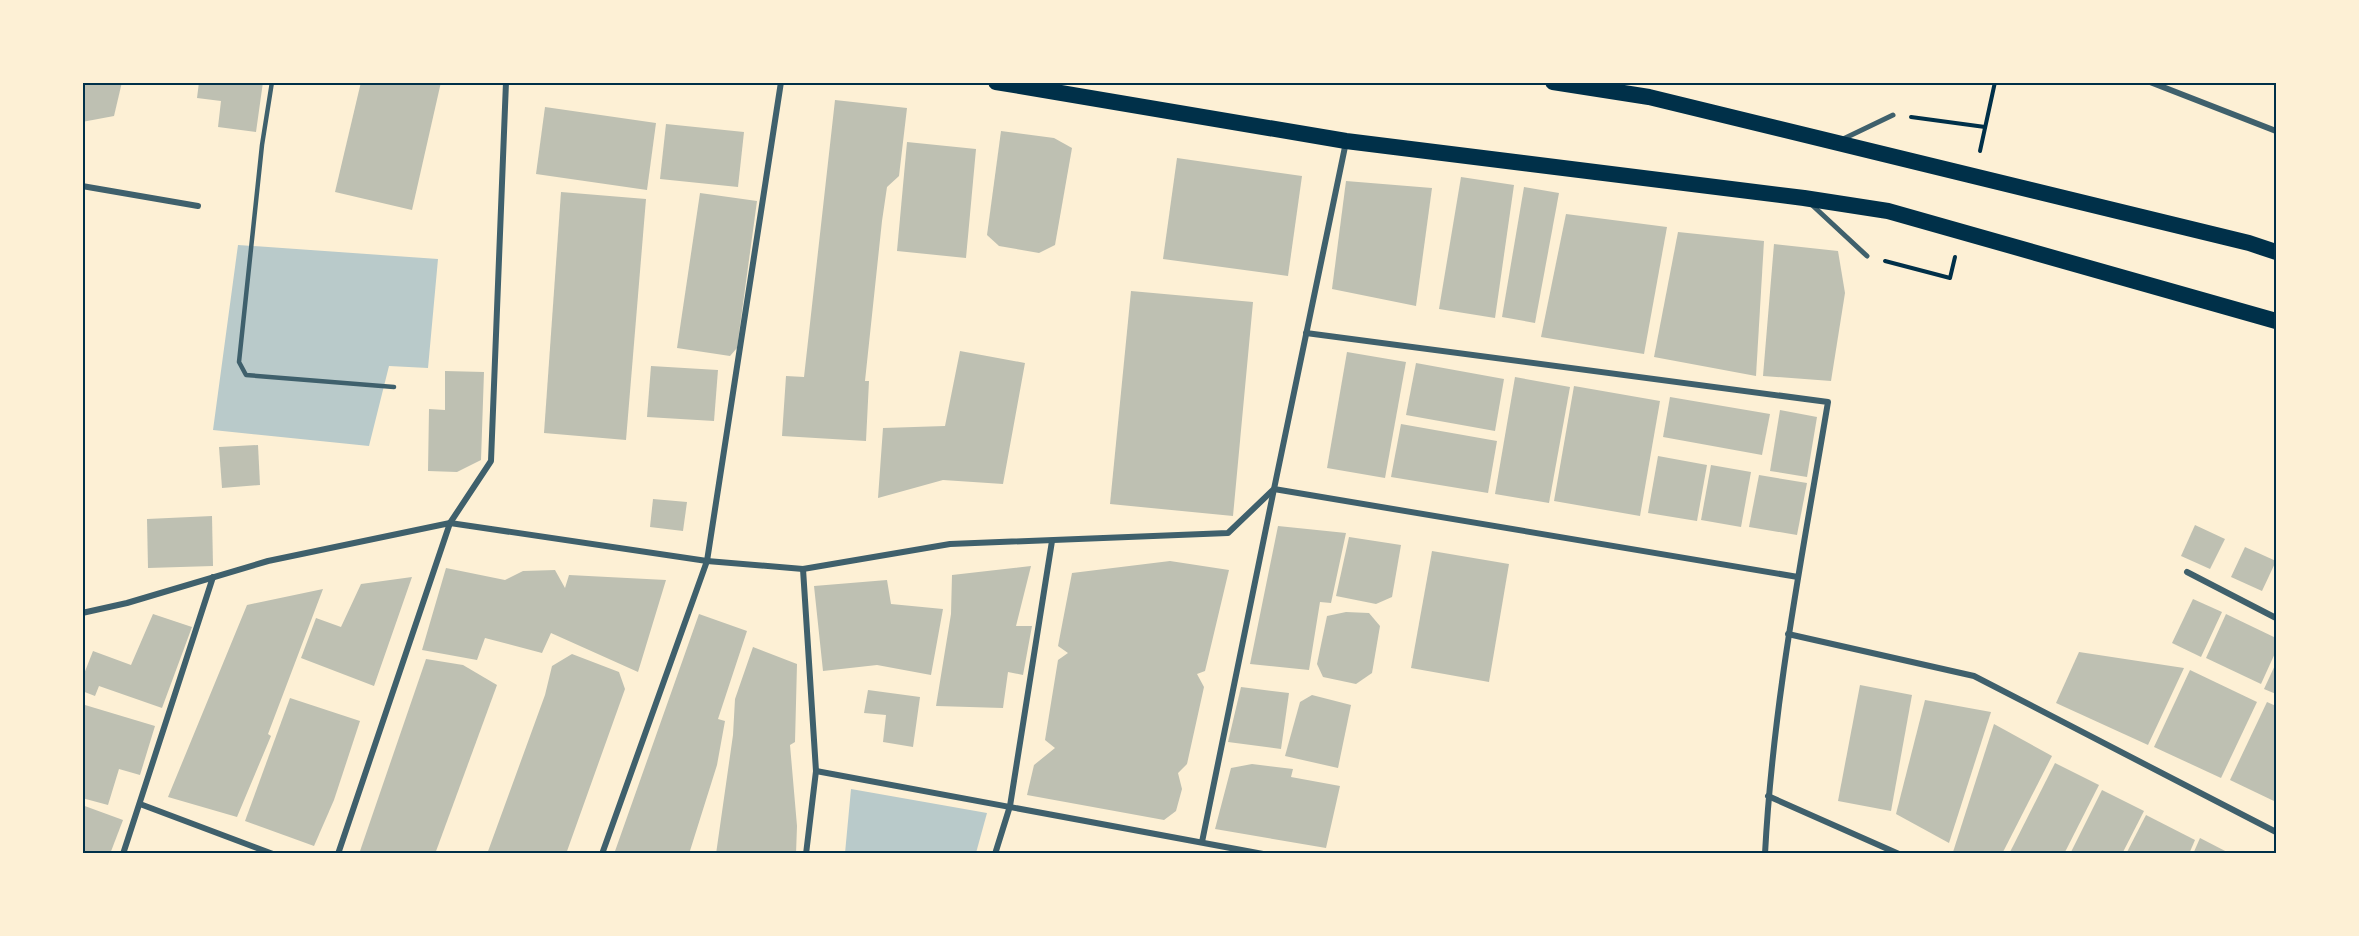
<svg xmlns="http://www.w3.org/2000/svg" width="2359" height="936" font-family="Georgia,serif">
<style>
.green{fill:#b9caca}
.building{fill:#bec0b2}
.lines{fill:none;stroke-linecap:round;stroke-linejoin:round}
.path{stroke:#003049;stroke-width:4}
.service{stroke:#3f606c;stroke-width:4.5}
.pedestrian{stroke:#3f606c;stroke-width:5}
.minor{stroke:#3f606c;stroke-width:6}
.trunk{stroke:#003049;stroke-width:16}
.neatline{fill:none;stroke:#003049;stroke-width:2}
</style>
<rect width="100%" height="100%" fill="#fdf0d5"/>
<!-- green -->
<g class="green">
<path d="M238,245L438,259L428,368L389,366L369,446L213,430Z"/>
<path d="M851,789L987,813L976,853H845Z"/>
</g>
<!-- building -->
<g class="building">
<path d="M82,82H122L114,116L82,122Z"/>
<path d="M199,82H263L256,132L218,127L221,101L197,98Z"/>
<path d="M361,82H441L412,210L335,192Z"/>
<path d="M835,100L907,108L899,176L887,187L882,221L865,381H869L866,441L782,436L786,376L804,377Z"/>
<path d="M545,107L656,123L647,190L536,174Z"/>
<path d="M666,124L744,132L738,187L660,179Z"/>
<path d="M1001,131L1054,138L1072,148L1055,245L1039,253L999,246L987,235Z"/>
<path d="M907,142L976,149L966,258L897,251Z"/>
<path d="M1177,158L1302,176L1288,276L1163,259Z"/>
<path d="M1461,177L1514,185L1495,318L1439,309Z"/>
<path d="M1346,181L1432,188L1416,306L1332,289Z"/>
<path d="M1524,187L1559,193L1535,323L1502,317Z"/>
<path d="M561,192L646,199L626,440L544,433Z"/>
<path d="M700,193L757,201L737,348L730,356L677,348Z"/>
<path d="M1566,214L1667,227L1644,354L1541,337Z"/>
<path d="M1678,232L1764,241L1756,376L1654,357Z"/>
<path d="M1774,244L1838,251L1845,293L1831,381L1763,376Z"/>
<path d="M1131,291L1253,302L1233,516L1110,504Z"/>
<path d="M960,351L1025,363L1003,484L943,480L878,498L883,428L945,426Z"/>
<path d="M1347,352L1406,362L1385,478L1327,468Z"/>
<path d="M1416,363L1504,379L1495,431L1406,415Z"/>
<path d="M651,366L718,370L714,421L647,417Z"/>
<path d="M445,371L484,372L481,460L457,472L428,471L429,409L445,410Z"/>
<path d="M1515,377L1570,387L1549,503L1495,494Z"/>
<path d="M1574,386L1660,401L1640,516L1554,501Z"/>
<path d="M1670,397L1770,414L1762,455L1663,437Z"/>
<path d="M1780,410L1817,417L1807,477L1770,471Z"/>
<path d="M1401,424L1497,441L1488,493L1391,477Z"/>
<path d="M258,445L260,485L222,488L219,447Z"/>
<path d="M1658,456L1707,465L1697,521L1648,513Z"/>
<path d="M1711,465L1751,472L1741,527L1701,520Z"/>
<path d="M1759,475L1807,483L1797,535L1749,527Z"/>
<path d="M653,499L687,502L683,531L650,527Z"/>
<path d="M212,516L213,566L148,568L147,519Z"/>
<path d="M2195,525L2225,539L2210,569L2181,556Z"/>
<path d="M1278,526L1346,533L1331,603L1320,602L1309,670L1250,664Z"/>
<path d="M1349,537L1401,545L1392,597L1376,604L1336,596Z"/>
<path d="M2245,547L2276,561L2262,591L2231,577Z"/>
<path d="M1432,551L1509,564L1489,682L1411,668Z"/>
<path d="M1170,561L1229,570L1205,671L1197,674L1204,687L1187,764L1178,773L1182,789L1176,811L1164,820L1027,795L1034,765L1055,748L1045,740L1058,660L1068,653L1058,646L1072,573Z"/>
<path d="M1031,566L1016,626H1032L1023,675L1008,672L1003,708L936,706L951,614L952,575Z"/>
<path d="M446,568L505,580L523,571L555,570L565,588L569,575L666,580L638,672L551,633L542,653L485,638L477,660L422,650Z"/>
<path d="M412,577L374,686L301,658L316,618L341,627L361,584Z"/>
<path d="M887,580L891,604L943,609L931,675L877,665L823,671L814,586Z"/>
<path d="M323,589L268,734L271,736L237,817L168,797L247,605Z"/>
<path d="M2193,599L2222,612L2201,657L2172,643Z"/>
<path d="M1346,612L1369,613L1380,626L1372,673L1356,684L1323,677L1317,664L1327,616Z"/>
<path d="M153,614L192,627L162,708L99,686L95,696L82,691V679L93,651L131,665Z"/>
<path d="M699,614L747,631L718,719L725,721L717,765L689,854H614Z"/>
<path d="M2226,614L2276,638V651L2261,684L2206,658Z"/>
<path d="M753,647L797,664L795,742L790,745L797,826L796,854H716L733,735L735,699Z"/>
<path d="M2079,652L2184,668L2148,745L2056,703Z"/>
<path d="M572,654L619,672L625,689L566,854H487L545,695L552,666Z"/>
<path d="M426,659L463,665L497,685L435,854H359Z"/>
<path d="M2276,663V694L2264,689Z"/>
<path d="M2190,670L2257,702L2221,778L2154,747Z"/>
<path d="M1860,685L1912,695L1891,811L1838,801Z"/>
<path d="M1241,687L1289,693L1281,749L1228,742Z"/>
<path d="M868,690L920,697L913,747L883,742L886,715L864,713Z"/>
<path d="M1312,695L1351,705L1338,768L1285,756L1300,702Z"/>
<path d="M290,698L360,721L334,800L314,846L245,821Z"/>
<path d="M1925,700L1991,712L1949,843L1896,814Z"/>
<path d="M2267,702L2276,706V802L2230,780Z"/>
<path d="M85,705L155,726L140,775L119,769L108,805L82,798V713Z"/>
<path d="M1994,724L2052,756L2002,854H1956L1953,852Z"/>
<path d="M2055,763L2099,785L2064,854H2009Z"/>
<path d="M1252,764L1293,769L1291,777L1340,786L1326,848L1215,829L1231,768Z"/>
<path d="M2102,790L2144,811L2122,854H2070Z"/>
<path d="M82,805L123,820L110,854L82,852Z"/>
<path d="M2146,815L2195,840L2189,854H2126Z"/>
<path d="M2200,838L2231,854H2193Z"/>
</g>
<g class="lines">
<!-- path -->
<g class="path">
<path d="M1911,117L1985,127"/>
<path d="M1980,151L1995,82"/>
<path d="M1885,261L1950,278L1955,257"/>
</g>
<!-- service -->
<path class="service" d="M272,82L262,145L239,362L246,375L394,387"/>
<!-- pedestrian -->
<g class="pedestrian">
<path d="M1841,140L1893,115"/>
<path d="M1811,204L1867,256"/>
</g>
<!-- minor -->
<g class="minor">
<path d="M2150,82L2276,131"/>
<path d="M82,186L198,206"/>
<path d="M1306,333L1828,402C1803,552 1773,701 1765,854"/>
<path d="M803,569L816,771L806,854"/>
<path d="M2187,572L2276,618"/>
<path d="M82,613L127,603L268,561L450,523L707,561L803,569L950,544L1228,533L1274,489L1346,142"/>
<path d="M1788,634L1974,676L2276,832"/>
<path d="M816,771L1263,854"/>
<path d="M1768,796L1899,854"/>
<path d="M140,804L273,854"/>
<path d="M1202,842L1274,489L1798,577"/>
<path d="M123,854L213,577"/>
<path d="M338,854L450,523L491,461L506,82"/>
<path d="M602,854L707,561L781,82"/>
<path d="M995,854L1010,806L1052,541"/>
</g>
<!-- trunk -->
<g class="trunk">
<path d="M996,82L1346,141L1804,198L1888,211L2276,321"/>
<path d="M1553,82L1649,97L2249,243L2276,252"/>
</g>
</g>
<!-- border -->
<rect width="2359" height="936" fill="none" stroke="#fdf0d5" stroke-width="168"/>
<rect x="84" y="84" width="2191" height="768" class="neatline"/>
</svg>
